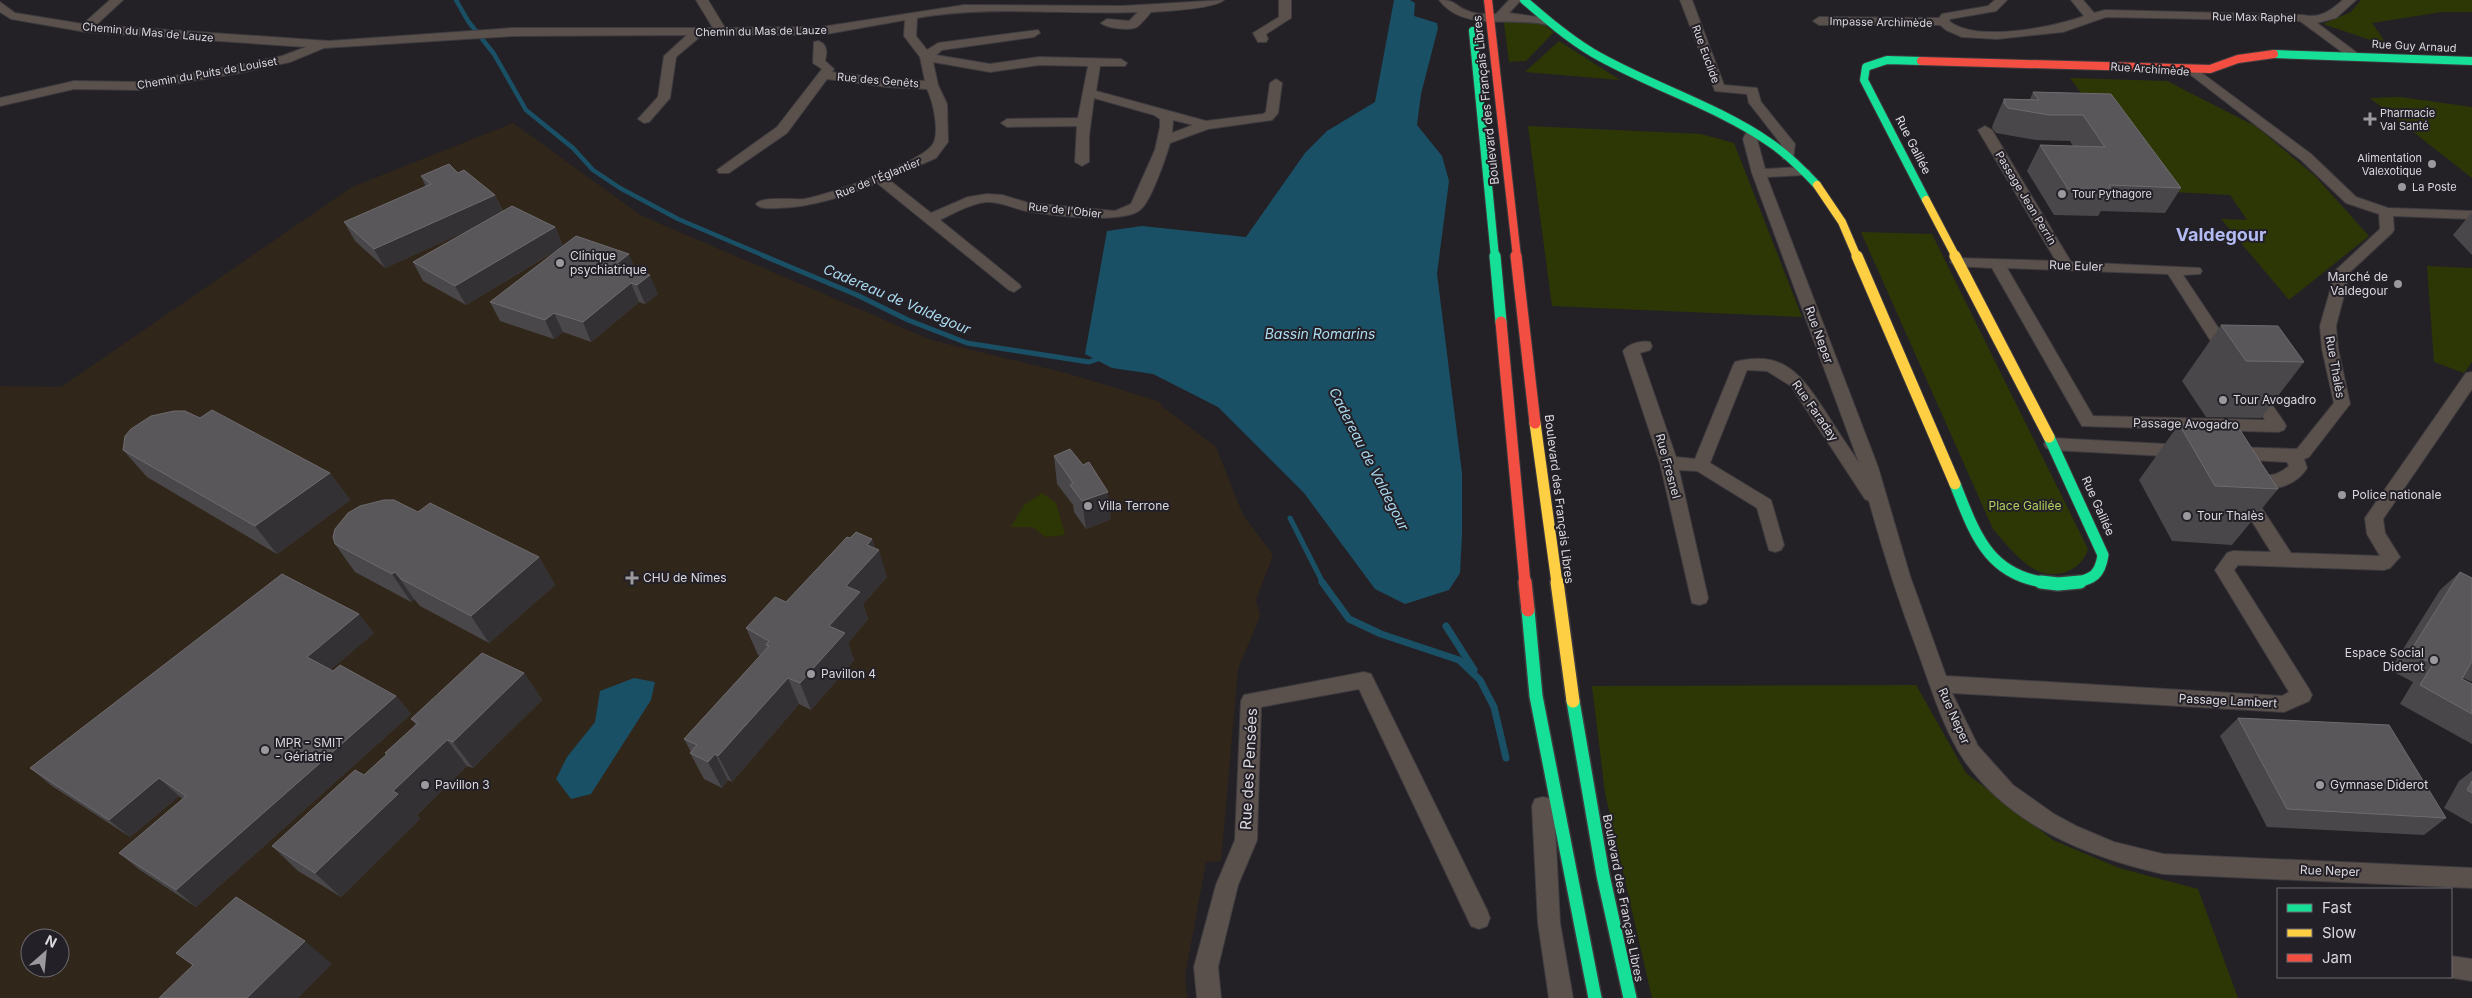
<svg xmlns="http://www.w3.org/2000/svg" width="2472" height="998" font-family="Inter,sans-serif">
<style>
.medical{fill:#30261a;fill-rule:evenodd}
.green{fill:#2d3705}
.water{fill:#1a5065}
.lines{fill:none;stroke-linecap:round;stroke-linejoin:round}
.stream-far2{stroke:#1a5065;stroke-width:4.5}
.stream-far1{stroke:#1a5065;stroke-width:5}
.stream{stroke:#1a5065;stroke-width:7}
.street-casing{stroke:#3e3b3f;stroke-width:2}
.fast-far2-casing{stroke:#3e3b3f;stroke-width:10}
.fast-far1-casing{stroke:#3e3b3f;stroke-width:13}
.fast-casing{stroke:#3e3b3f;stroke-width:16}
.slow-far2-casing{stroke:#3e3b3f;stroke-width:10}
.slow-far1-casing{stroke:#3e3b3f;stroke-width:13}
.slow-casing{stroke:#3e3b3f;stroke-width:16}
.jam-far2-casing{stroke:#3e3b3f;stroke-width:10}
.jam-far1-casing{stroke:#3e3b3f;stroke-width:13}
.jam-casing{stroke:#3e3b3f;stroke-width:16}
.street{fill:#5a514d;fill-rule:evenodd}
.fast-far2{stroke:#16e098;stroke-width:8}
.fast-far1{stroke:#16e098;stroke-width:11}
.fast{stroke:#16e098;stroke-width:13}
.slow-far2{stroke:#ffcf43;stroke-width:8}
.slow-far1{stroke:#ffcf43;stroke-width:11}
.slow{stroke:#ffcf43;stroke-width:13}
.jam-far2{stroke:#f24e42;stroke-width:8}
.jam-far1{stroke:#f24e42;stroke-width:11}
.jam{stroke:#f24e42;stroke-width:13}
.wall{fill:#4a474a}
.shaded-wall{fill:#343135}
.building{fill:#5a575a;stroke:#6e6b6f}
.poi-dot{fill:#9b989e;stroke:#242027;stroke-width:2}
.labels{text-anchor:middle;stroke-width:4;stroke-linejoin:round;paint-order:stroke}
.far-street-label{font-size:11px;fill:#dbd8de;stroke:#242027}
.far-poi-label{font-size:11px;fill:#dbd8de;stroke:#242027;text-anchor:start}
.street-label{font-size:12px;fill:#dbd8de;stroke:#242027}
.poi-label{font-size:12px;fill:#dbd8de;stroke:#242027;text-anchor:start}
.park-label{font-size:12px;fill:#b2d15d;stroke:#242027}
.water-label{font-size:14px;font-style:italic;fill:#abdcf1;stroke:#242027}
.near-street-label{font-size:15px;fill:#dbd8de;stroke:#242027}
.district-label{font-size:18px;font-weight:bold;fill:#b3bbf3;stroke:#242027}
</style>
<rect width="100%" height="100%" fill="#242126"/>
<!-- medical -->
<path class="medical" d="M513,123L642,216L931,340L1066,373L1158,401L1164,408L1216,447L1243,515L1273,555L1256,600L1260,616L1238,669L1221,861L1206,862L1185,976L1187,998H0V386L61,387L352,187ZM30,938H60V968H30Z"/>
<!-- green -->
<g class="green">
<path d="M2361,0H2472V12H2442L2372,23L2388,46L2323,24L2351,12Z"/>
<path d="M1517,19L1544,25L1554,32L1526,61L1509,62L1504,23Z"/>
<path d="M1559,41L1620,80L1525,72Z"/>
<path d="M2070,78L2167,81L2257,127L2315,176L2369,236L2289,300L2221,219L2247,220L2230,195L2153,191Z"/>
<path d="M2400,97L2472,107V178L2370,98Z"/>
<path d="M1528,126L1701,134L1734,143L1802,317L1552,306Z"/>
<path d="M1861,232L1932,234L2088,549C2082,569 2060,579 2040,572C2021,564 2006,544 1993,529Z"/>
<path d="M2427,266L2472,268V362L2464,373L2434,362Z"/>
<path d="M1042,493L1056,503L1065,535L1045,537L1033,527H1011L1024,505Z"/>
<path d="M1916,685L1966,773L2053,840L2119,868L2198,889L2238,998H1652L1605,793L1592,686Z"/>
</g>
<!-- water -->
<g class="water">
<path d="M1394,0H1410L1415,3L1414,16L1437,23L1438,28L1421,94L1417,125L1442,156L1449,181L1437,274L1462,473V534L1460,573L1449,590L1405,604L1375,589L1304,493L1218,407L1153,374L1112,368L1085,354L1107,231L1142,226L1246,237L1305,153L1327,131L1375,102Z"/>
<path d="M634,678L655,682L651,700L591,794L571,799L556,779L567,757L595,722L600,691Z"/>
</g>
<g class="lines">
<!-- stream-far2 -->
<path class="stream-far2" d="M456,0L468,21L494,54L526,110L573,148L593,170L620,188L678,219L767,257"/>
<!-- stream-far1 -->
<g class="stream-far1">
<path d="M764,256L857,295L908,320L967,343L1089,362L1104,357"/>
<path d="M1290,518L1323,583"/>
</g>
<!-- stream -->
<g class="stream">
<path d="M1322,582L1349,619L1381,634L1459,660L1480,680L1494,707L1506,758"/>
<path d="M1446,626L1474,670"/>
</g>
<!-- street casing -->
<g class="street-casing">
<g id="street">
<path d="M110,0H123L96,25L329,41L512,28H713L696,0H708L725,28L821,27L964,5L1123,6L1224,0C1214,9 1166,11 1151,12C1147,17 1142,23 1137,27C1130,31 1106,28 1101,23L1107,19L1129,21L1138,12C1064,15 990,5 917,18L916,36L927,50L938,43L1038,30L1040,33L1034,37L942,50L936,55L990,64L1039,57L1121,59L1127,63L1125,66H1100L1096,91L1206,121L1263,114L1266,112L1270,83L1276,79L1282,83L1278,113L1272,120L1208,129L1170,143C1166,157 1151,201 1141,209C1125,225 1050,215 1026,211C1012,208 1000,201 986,202C970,204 954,213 940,220L1019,284L1021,287L1014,292L1009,290L877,183C844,196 814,207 778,208C771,208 761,210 756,204C762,196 793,200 804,199C828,195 921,163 933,144C940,132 933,101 927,89L887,87L827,79L787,133L729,173H719L717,170L777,127L822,69L813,63L814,42L818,41C828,44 827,53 825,61L834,69L832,72L887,79L925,81L920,57L904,36L905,20L821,35H702L676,57L670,98L649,122L644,123L638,119L658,97L664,56L687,35L512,36L324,48L290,62L245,72L139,90L74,89L0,106V98L74,81L139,82L245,64L282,56L306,47L86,32L11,19L0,12V2L15,13L83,24ZM933,62L990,72L1039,65L1088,66L1078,118L1007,119L1001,123L1007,127L1077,126L1075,162L1082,166L1089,162V136L1094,98L1154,115L1160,119V127L1155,150L1131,204L1115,211L1029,203L1002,195L987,194L968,197L931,213L888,179L936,158L948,142L947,104L938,85ZM1173,120L1193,125L1172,133Z"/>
<path d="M1279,0H1291V18L1266,34L1268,39L1266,42H1258L1253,33L1279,17Z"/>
<path d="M1439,0C1457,0 1454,6 1468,11C1476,15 1487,14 1496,14L1509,0H1521L1509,13L1552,19L1554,21L1548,25C1513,16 1464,33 1439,0Z"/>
<path d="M1680,0H1692L1724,85L1757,88L1761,102L1795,144L1793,159H1783L1781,144L1749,103L1747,94L1715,91Z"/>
<path d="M1995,0H2007L1996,11L1950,19L1949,21C1975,43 2055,27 2084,16L2071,0H2083L2094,13L2105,10L2303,15C2320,19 2330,11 2343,0H2356L2336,18L2317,23L2360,55L2358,58H2350L2300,21L2106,17L2063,32L1997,39L1962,37L1946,30L1940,25H1819L1813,21L1819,17L1939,18L1942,14L1988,6Z"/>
<path d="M2191,65L2311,154L2356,197L2388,208L2472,211V219L2393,216L2394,230L2392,233L2350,272L2336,326L2338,349L2350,404L2309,457L2304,459L2307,468C2294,489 2266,493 2244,486L2241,482L2244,478C2264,471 2270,482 2289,466L2287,462L2232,459L2226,457L2224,453L2226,449L2232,447L2297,449L2334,403L2322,349L2320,326L2336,270L2380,229L2379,214L2346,203L2301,160L2187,72L2185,69L2187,66Z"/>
<path d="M1985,126L1992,130L2071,262L2200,268L2202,271L2200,274L2183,275L2235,353L2233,357H2221L2168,274L2007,268L2093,416L2265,420L2245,390L2247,386H2259L2284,422L2286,426L2284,430L2278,432L2082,426L1992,268L1957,266L1950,262L1957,258L2056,261L1978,130Z"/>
<path d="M1753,128L1760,132L1757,139L1765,169L1803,167L1810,171L1803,175L1767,177L1878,467L1910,576L1946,676L2282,696L2289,692L2215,570L2227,553L2233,551L2271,552L2235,494L2238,490L2244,488L2250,490L2291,553L2380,556L2367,534L2365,518L2466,373L2472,372V389L2383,519L2385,533L2400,557L2390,568L2384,570L2238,565L2234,570L2309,689L2312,695L2309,701L2284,712L1952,693L1978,746L2013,785L2054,814L2076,826L2114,842L2163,854L2472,868V888L2163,874C2088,857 2010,826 1964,760C1943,728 1931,688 1918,652C1899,602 1883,552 1869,501L1865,499L1791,386L1767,371L1747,370L1710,463L1771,500L1784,545L1781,550L1775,552L1769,550L1757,508L1697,471L1679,470L1708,598L1706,603L1699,605L1692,603L1660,463L1623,351C1628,344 1641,340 1650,342L1652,346L1650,350L1640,353L1676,457L1695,459L1733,366L1735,362C1784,349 1802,376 1825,411C1836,429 1848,446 1859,463L1752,173L1743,139L1748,129Z"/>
<path d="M2052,438L2184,445L2190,447L2192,451L2190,455L2184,457L2052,450L2046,448L2044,444L2046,440Z"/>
<path d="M1364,672L1371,674L1487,910L1490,918L1487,926L1479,929L1471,926L1359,689L1261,707L1257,840L1238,885L1218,967L1221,998H1197L1194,967L1216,885L1235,840L1241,701L1244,695Z"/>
<path d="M1543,797L1551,799L1554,806L1560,923L1573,998H1549L1538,923L1532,806L1535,799Z"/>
<path d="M2451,956L2472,959V981L2447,977H2451Z"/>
</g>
</g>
<!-- fast-far2 casing -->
<g class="fast-far2-casing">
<g id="fast-far2">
<path d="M1524,0C1546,19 1568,38 1593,53C1650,86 1715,105 1769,142C1787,154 1802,169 1817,185"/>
<path d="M1473,31L1495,257"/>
<path d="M2274,54L2472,61"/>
<path d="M1921,61L1887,60L1866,67L1864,80L1926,200"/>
</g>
</g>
<!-- fast-far1 casing -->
<g class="fast-far1-casing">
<g id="fast-far1">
<path d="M1495,256L1501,322"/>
<path d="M2049,437L2103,555C2100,575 2093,579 2074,583"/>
<path d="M1955,484C1975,534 1988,577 2050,583"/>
</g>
</g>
<!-- fast casing -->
<g class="fast-casing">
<g id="fast">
<path d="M2041,582L2058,584L2080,582"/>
<path d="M1528,610L1536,696L1595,998"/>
<path d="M1573,701L1603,875L1630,998"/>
</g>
</g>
<!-- slow-far2 casing -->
<g class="slow-far2-casing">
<g id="slow-far2">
<path d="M1817,185L1842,222L1857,257"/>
<path d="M1926,200L1956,257"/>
</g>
</g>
<!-- slow-far1 casing -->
<g class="slow-far1-casing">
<g id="slow-far1">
<path d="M1857,256L1955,484"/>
<path d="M1955,256L2049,437"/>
<path d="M1535,423L1557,583"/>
</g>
</g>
<!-- slow casing -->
<g class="slow-casing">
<path id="slow" d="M1557,582L1573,701"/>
</g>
<!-- jam-far2 casing -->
<g class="jam-far2-casing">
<g id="jam-far2">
<path d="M1488,0L1517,257"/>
<path d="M1921,61L2210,69L2238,59L2274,54"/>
</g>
</g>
<!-- jam-far1 casing -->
<g class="jam-far1-casing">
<g id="jam-far1">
<path d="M1516,256L1535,423"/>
<path d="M1501,322L1525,583"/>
</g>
</g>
<!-- jam casing -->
<g class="jam-casing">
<path id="jam" d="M1525,582L1528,610"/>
</g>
<!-- street -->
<use href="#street" class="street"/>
<!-- fast-far2 -->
<use href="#fast-far2" class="fast-far2"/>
<!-- fast-far1 -->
<use href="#fast-far1" class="fast-far1"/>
<!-- fast -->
<use href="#fast" class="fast"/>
<!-- slow-far2 -->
<use href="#slow-far2" class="slow-far2"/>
<!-- slow-far1 -->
<use href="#slow-far1" class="slow-far1"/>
<!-- slow -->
<use href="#slow" class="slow"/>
<!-- jam-far2 -->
<use href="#jam-far2" class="jam-far2"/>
<!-- jam-far1 -->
<use href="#jam-far1" class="jam-far1"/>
<!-- jam -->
<use href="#jam" class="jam"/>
</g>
<!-- wall -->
<g class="wall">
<path d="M2033,92L2111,94L2181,188L2165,213L2101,211L2098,216L2054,215L2027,171L2040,145L2073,146L2070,141L2036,140L1996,133L1992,128L1993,124L2004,99H2030Z"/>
<path d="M458,173L495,195L503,211L555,227L563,246L636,270L658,294L645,304L639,302L591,342L563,332L554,339L500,321L490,302L562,247L466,305L423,281L413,262L471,229L385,268L355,241L344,222L426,187L421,176Z"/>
<path d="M2472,212V255L2453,235Z"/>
<path d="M2221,325L2304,362L2261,418L2206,417L2182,381Z"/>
<path d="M2179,424L2278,489L2232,545L2172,541L2139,480Z"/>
<path d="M123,450L330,473L350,500L277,554L147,477Z"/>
<path d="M1054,456L1111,519L1086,529L1074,512L1073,505L1070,501L1057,484Z"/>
<path d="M418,512L539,557L555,585L489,643L420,606L414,599L411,602L355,572L335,544Z"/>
<path d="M850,538L872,539L875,548L887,577L863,604L868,619L848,643L854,660L811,710L799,704L732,782L728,780L722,788L704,779L690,753L691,752L684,739L760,656L758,655L746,628L786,602Z"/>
<path d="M2460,572L2472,578V682L2463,678L2462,679L2472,684V744L2400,704L2413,682L2390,670L2440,590Z"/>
<path d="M374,633L330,670L396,696L411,714L196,907L140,870L119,853L183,799L179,796L130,837L52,786L30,768Z"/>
<path d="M524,673L542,700L473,768L467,766L417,815L420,819L341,897L298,871L272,846L364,775L386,755L385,753L416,725L411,719Z"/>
<path d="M2238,718L2446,818L2424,835L2267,827L2220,736Z"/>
<path d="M2472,771V824L2444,808L2459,781Z"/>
</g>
<!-- shaded-wall -->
<g class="shaded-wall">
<path d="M495,195L504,214L385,268L374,249Z"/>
<path d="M555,227L563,246L466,305L455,286Z"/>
<path d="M629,254L637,272L616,264Z"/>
<path d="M650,275L658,294L645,304L637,285Z"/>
<path d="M631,283L639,302L591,342L583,322Z"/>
<path d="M554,313L563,332L554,339L545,320Z"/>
<path d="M330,473L350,500L277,554L255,526Z"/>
<path d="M1108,492L1111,519L1086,529L1082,501Z"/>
<path d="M872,539L876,552L879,550L887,577L863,604L868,619L848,643L854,660L811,710L800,683L829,626L846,586L867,545Z"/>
<path d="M539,557L555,585L489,643L471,616Z"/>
<path d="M395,572L414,599L411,602L392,574Z"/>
<path d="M359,614L374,633L323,676L307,657Z"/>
<path d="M524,673L542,700L473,768L453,742Z"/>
<path d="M788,678L799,704L732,782L718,756Z"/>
<path d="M396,696L411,714L196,907L176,890Z"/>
<path d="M447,740L467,766L417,815L420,819L341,897L315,873L393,791Z"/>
<path d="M715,754L728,780L722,788L708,762Z"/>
<path d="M159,778L179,796L130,837L109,820Z"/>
<path d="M305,941L332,964L298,998H247Z"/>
</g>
<!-- building -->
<g class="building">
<path d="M2033,92L2111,94L2181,188L2109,185L2112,190L2068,189L2040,145L2105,147L2083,115H2049L2008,108L2004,103V99L2039,100Z"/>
<path d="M449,164L458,173L464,170L495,195L374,249L344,222L431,184L421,176Z"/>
<path d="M512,206L555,227L455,286L413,262Z"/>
<path d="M576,236L629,254L616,264L650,275L637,285L631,283L583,322L554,313L545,320L490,302Z"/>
<path d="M2221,325L2278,326L2304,362L2246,361Z"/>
<path d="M212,410L330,473L255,526L123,450L125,436L131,429L151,416L174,411H185L200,418Z"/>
<path d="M2179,424L2240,430L2278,489L2215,486Z"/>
<path d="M1070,449L1083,465L1089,462L1108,492L1082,501L1070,485L1073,483L1067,474L1054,456Z"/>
<path d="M384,500H394L418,512L430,503L539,557L471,616L401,579L395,572L392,574L335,544L333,537L335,529L348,513L360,506Z"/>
<path d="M856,532L872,539L867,545L879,550L846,586L860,592L829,626L845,633L800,683L788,678L718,756L715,754L708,762L690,753L697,745L684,739L769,646L766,645L769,641L746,628L775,597L786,602L847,537L850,538Z"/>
<path d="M2460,572L2472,578V661L2462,679L2472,684V714L2420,685L2433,664L2410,652Z"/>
<path d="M282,574L359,614L307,657L333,671L340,665L396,696L176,890L119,853L186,796L159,778L109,820L30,768Z"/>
<path d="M482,653L524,673L453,742L447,740L393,791L398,794L315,873L272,846L355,770L364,775L387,754L385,753L418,723L411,719Z"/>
<path d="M2238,718L2389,725L2446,818L2287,809Z"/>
<path d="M2472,781V793L2467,790Z"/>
<path d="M236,897L305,941L247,998H159L193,965L176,953Z"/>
</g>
<!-- markers -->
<g class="poi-dot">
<path d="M2367.5 111.5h5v5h5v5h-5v5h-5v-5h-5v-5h5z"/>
<circle cx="2432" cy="164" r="5"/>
<circle cx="2402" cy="187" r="5"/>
<circle cx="2062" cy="194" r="5"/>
<circle cx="560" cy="263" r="5"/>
<circle cx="2398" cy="284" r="5"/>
<circle cx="2223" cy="400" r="5"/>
<circle cx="2342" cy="495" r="5"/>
<circle cx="1088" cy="506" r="5"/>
<circle cx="2187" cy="516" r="5"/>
<path d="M629.5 570.5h5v5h5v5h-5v5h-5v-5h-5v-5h5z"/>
<circle cx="2434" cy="660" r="5"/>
<circle cx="811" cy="674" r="5"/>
<circle cx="265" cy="750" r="5"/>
<circle cx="425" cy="785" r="5"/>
<circle cx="2320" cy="785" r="5"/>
</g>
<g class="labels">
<!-- far-street labels -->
<g class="far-street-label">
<text transform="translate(2254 17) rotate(1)" y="4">Rue Max Raphel</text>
<text transform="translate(1881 22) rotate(1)" y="4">Impasse Archimède</text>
<text transform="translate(761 31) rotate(-1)" y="4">Chemin du Mas de Lauze</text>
<text transform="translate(148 32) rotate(5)" y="4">Chemin du Mas de Lauze</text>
<text transform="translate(2414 46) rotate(3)" y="4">Rue Guy Arnaud</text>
<text transform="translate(1706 54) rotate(70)" y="4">Rue Euclide</text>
<text transform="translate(2150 69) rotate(4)" y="4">Rue Archimède</text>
<text transform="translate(207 73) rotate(-10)" y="4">Chemin du Puits de Louiset</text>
<text transform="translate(878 80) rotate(5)" y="4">Rue des Genêts</text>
<text transform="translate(878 178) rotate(-22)" y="4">Rue de l'Églantier</text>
<text transform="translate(2026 198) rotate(59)" y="4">Passage Jean Perrin</text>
<text transform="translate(1065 210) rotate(6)" y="4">Rue de l'Obier</text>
</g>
<!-- far-poi labels -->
<g class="far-poi-label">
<text x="2380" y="117">Pharmacie<tspan x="2380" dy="13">Val Santé</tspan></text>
<text x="2422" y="162" text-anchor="end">Alimentation<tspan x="2422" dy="13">Valexotique</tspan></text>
<text x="2412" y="191">La Poste</text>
<text x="2072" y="198">Tour Pythagore</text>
</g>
<!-- street labels -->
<g class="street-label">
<text transform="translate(1486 100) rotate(-96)" y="4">Boulevard des Français Libres</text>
<text transform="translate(1913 145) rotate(63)" y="4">Rue Galilée</text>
<text transform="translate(2076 266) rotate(2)" y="4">Rue Euler</text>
<text transform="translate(1819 335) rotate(70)" y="4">Rue Neper</text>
<text transform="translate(2335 367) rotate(80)" y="4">Rue Thalès</text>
<text transform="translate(1815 411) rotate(55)" y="4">Rue Faraday</text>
<text transform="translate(2186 424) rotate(1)" y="4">Passage Avogadro</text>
<text transform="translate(1668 466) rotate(75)" y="4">Rue Fresnel</text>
<text transform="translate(1559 499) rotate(83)" y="4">Boulevard des Français Libres</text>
<text transform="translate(2098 506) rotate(66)" y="4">Rue Galilée</text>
<text transform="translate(2228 701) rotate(3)" y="4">Passage Lambert</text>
<text transform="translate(1954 716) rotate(66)" y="4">Rue Neper</text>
<text transform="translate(2330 871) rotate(2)" y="4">Rue Neper</text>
<text transform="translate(1623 898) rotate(79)" y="4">Boulevard des Français Libres</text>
</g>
<!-- poi labels -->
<g class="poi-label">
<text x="570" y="260">Clinique<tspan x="570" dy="14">psychiatrique</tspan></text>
<text x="2388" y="281" text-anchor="end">Marché de<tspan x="2388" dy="14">Valdegour</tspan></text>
<text x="2233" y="404">Tour Avogadro</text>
<text x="2352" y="499">Police nationale</text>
<text x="1098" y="510">Villa Terrone</text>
<text x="2197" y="520">Tour Thalès</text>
<text x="643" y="582">CHU de Nîmes</text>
<text x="2424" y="657" text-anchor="end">Espace Social<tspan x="2424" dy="14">Diderot</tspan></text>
<text x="821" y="678">Pavillon 4</text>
<text x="275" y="747">MPR - SMIT<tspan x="275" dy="14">- Gériatrie</tspan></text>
<text x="435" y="789">Pavillon 3</text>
<text x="2330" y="789">Gymnase Diderot</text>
</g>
<!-- park labels -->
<g class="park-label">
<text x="2025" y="510">Place Galilée</text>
</g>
<!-- water labels -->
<g class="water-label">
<text transform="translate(897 299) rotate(23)" y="5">Cadereau de Valdegour</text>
<text x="1320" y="339">Bassin Romarins</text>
<text transform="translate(1369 459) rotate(63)" y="5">Cadereau de Valdegour</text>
</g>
<!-- near-street labels -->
<g class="near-street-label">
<text transform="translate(1249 769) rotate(-87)" y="5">Rue des Pensées</text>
</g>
<!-- district labels -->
<g class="district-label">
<text x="2221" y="241">Valdegour</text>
</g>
</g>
<!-- legend -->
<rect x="2277" y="888" width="175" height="90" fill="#242027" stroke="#6d6a70"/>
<rect x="2287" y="904" width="25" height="8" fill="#16e098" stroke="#6d6a70"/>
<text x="2322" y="913" font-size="15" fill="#dbd8de">Fast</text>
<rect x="2287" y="929" width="25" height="8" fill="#ffcf43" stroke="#6d6a70"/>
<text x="2322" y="938" font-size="15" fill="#dbd8de">Slow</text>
<rect x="2287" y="954" width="25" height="8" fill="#f24e42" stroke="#6d6a70"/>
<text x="2322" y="963" font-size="15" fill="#dbd8de">Jam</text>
<!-- north arrow -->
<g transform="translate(45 953) rotate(27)"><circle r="24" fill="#242027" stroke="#6d6a70"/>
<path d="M0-4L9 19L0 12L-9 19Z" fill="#9b989e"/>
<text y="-8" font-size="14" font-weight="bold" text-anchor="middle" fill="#dbd8de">N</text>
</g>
</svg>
